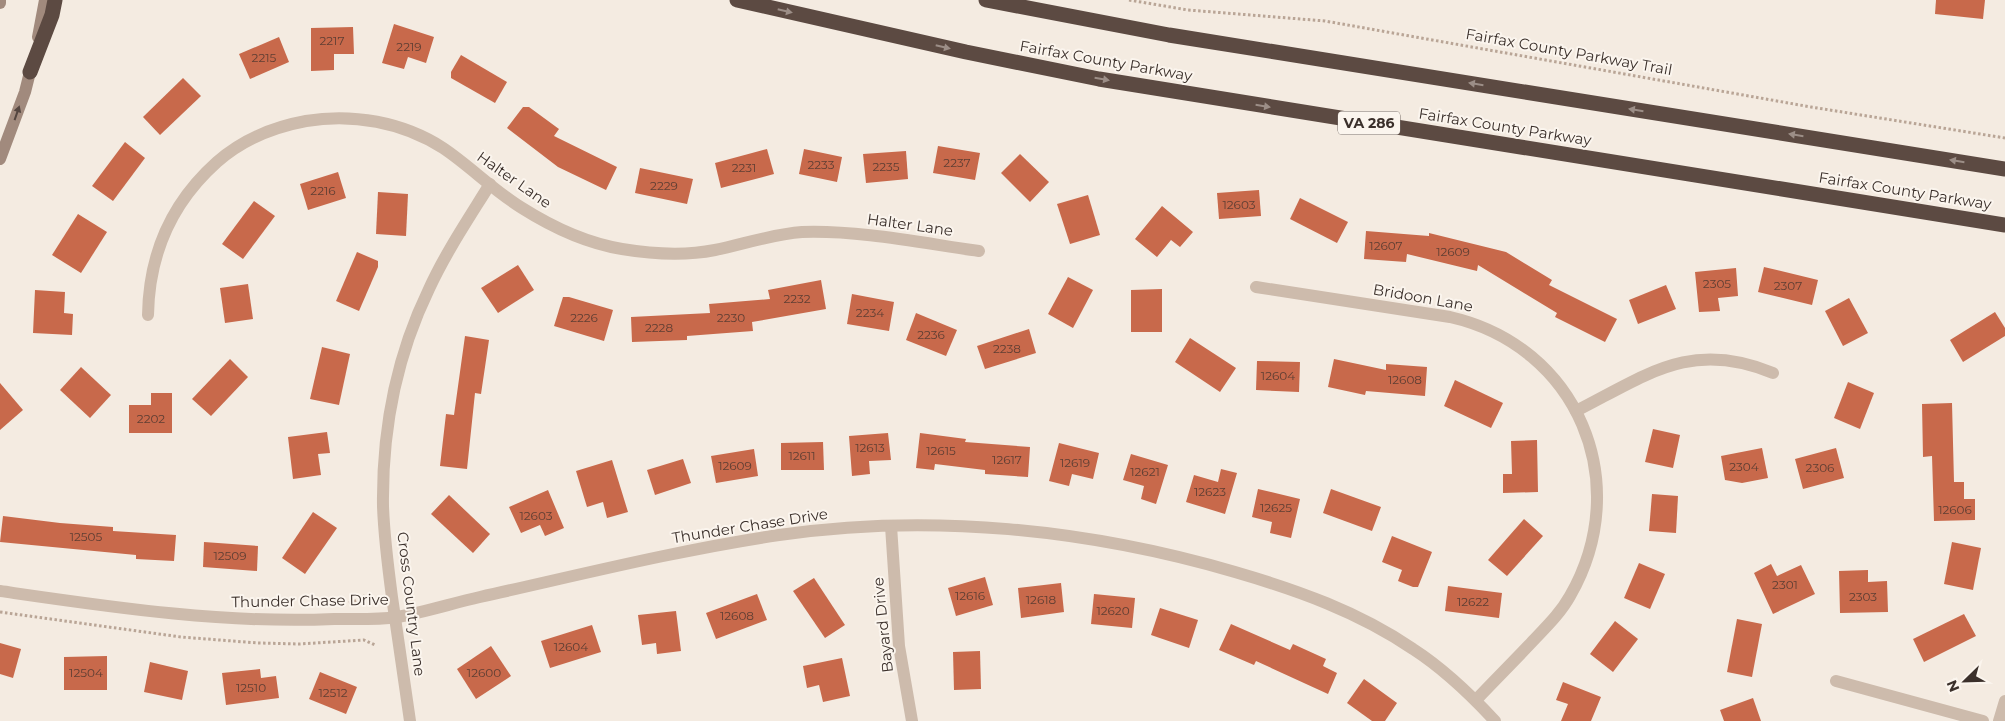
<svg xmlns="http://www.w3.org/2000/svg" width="2005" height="721" font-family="Montserrat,sans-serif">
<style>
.building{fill:#c8694b}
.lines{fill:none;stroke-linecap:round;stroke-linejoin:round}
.path{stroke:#b9a596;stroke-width:3;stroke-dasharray:2.5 2.5;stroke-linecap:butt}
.street{stroke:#cdbbac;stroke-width:12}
.secondary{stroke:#a18a7d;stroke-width:12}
.highway{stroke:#5c4a42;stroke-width:15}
.oneway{fill:#9c8e87}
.oneway2{fill:#544640}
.labels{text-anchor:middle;stroke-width:4;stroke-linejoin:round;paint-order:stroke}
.number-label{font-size:12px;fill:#5e3e33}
.shield{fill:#fbf5ee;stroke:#756b66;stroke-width:1}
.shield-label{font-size:14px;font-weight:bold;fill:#3b302b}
.street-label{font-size:15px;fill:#3b302b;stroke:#fbf5ee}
</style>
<rect width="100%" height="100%" fill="#f4ebe1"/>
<!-- building -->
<g class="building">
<path d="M1936,0H1985L1983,19L1935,14Z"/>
<path d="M394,24L434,37L426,63L408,57L404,69L382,63Z"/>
<path d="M353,27L354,54H334V70L311,71V28Z"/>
<path d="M279,37L289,62L250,79L239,54Z"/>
<path d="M461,55L507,82L495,103L451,78V72Z"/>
<path d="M183,78L201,96L160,135L143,117Z"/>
<path d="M523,107H529L559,129L554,136L617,167L606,190L558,167L507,128Z"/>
<path d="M125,142L145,158L113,201L92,186Z"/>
<path d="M938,146L980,153L975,180L933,173Z"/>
<path d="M767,149L774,174L721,188L715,163Z"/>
<path d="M804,149L842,157L837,182L799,174Z"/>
<path d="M906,151L908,179L866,183L863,154Z"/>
<path d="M1020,154L1049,182L1030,202L1001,173Z"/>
<path d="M640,168L693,179L687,204L635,193Z"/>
<path d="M338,172L346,198L308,210L300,184Z"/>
<path d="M1259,190L1261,216L1219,219L1217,193Z"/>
<path d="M378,192L408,194L406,236L376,234Z"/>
<path d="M1088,195L1100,235L1070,244L1057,204Z"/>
<path d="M1300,198L1348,222L1337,243L1290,219Z"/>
<path d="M254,201L275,216L243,259L222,244Z"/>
<path d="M1162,206L1193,232L1180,247L1171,240L1157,257L1135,239Z"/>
<path d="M78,214L107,232L81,273L52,255Z"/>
<path d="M1366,231L1429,236V233L1506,252L1552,280L1549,285L1617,319L1605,342L1555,317L1557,313L1478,265L1477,271L1407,254L1406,262L1364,259Z"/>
<path d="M357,252L378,261V267L359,311L336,301Z"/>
<path d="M518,265L534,290L498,313L481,288Z"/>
<path d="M1764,267L1818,280L1812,305L1758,292Z"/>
<path d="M1736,268L1738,296L1718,298L1720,311L1699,312L1695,272Z"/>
<path d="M1068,277L1093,290L1073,328L1048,314Z"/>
<path d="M821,280L826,309L752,322L753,331L687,336V340L632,342L631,317L710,313L709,304L770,299L768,290Z"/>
<path d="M248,284L253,319L225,323L220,288Z"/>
<path d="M1666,285L1676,309L1638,324L1629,300Z"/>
<path d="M1162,289V332H1131V290Z"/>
<path d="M35,290L65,292L64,313L73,314L72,335L33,333Z"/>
<path d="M852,294L894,302L889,331L847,324Z"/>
<path d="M563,297H569L613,310L604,341L554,326Z"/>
<path d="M1849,298L1868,333L1843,346L1825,311Z"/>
<path d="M1995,312L2005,328V336L1963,362L1950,340Z"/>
<path d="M916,313L957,330L946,356L906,340Z"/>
<path d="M1029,329L1036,353L985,369L977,346Z"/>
<path d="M465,336L489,340L481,394L475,393L467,469L440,466L446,414L454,415Z"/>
<path d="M1190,338L1236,368L1220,392L1175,362Z"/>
<path d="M322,347L350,354L339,405L310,399Z"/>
<path d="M230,359L248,377L211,416L192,399Z"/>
<path d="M1334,359L1386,370V364L1427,367L1425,396L1366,391L1365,395L1328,387Z"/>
<path d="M1257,361L1300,362L1299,392L1256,390Z"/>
<path d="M81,367L111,395L90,418L60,390Z"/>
<path d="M1455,380L1503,403L1491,428L1444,406Z"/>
<path d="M1848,382L1874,393L1860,429L1834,418Z"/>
<path d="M0,383L23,410L0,430Z"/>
<path d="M151,393H172V433H129V405H151Z"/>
<path d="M1952,403L1954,482H1964V499H1975V520L1934,521L1932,456L1923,457L1922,404Z"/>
<path d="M1653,429L1680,435L1673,468L1645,462Z"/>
<path d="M327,432L330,453L318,454L321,475L293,479L288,437Z"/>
<path d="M888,433L891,460L869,461L870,474L852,476L849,436Z"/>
<path d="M920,433L966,439L965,442L1030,447L1028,477L985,474V470L935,464L934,470L916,468Z"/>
<path d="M1537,440L1538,492L1503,493V474H1512L1511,441Z"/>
<path d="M823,442L824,470H781V443Z"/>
<path d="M1059,443L1099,453L1093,479L1072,474L1069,486L1049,481Z"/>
<path d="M1762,448L1768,478L1742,483L1725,480L1721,456Z"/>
<path d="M1836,448L1844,478L1803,489L1795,459Z"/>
<path d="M754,449L758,476L716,483L711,456Z"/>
<path d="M1131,454L1168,465L1156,504L1141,499L1144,486L1123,480Z"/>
<path d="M683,459L691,483L655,495L647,470Z"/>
<path d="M612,460L628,512L607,518L603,502L587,507L576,471Z"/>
<path d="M1221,469L1237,473L1225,514L1186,502L1194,475L1218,482Z"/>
<path d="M1258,489L1300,499L1291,538L1270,533L1272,522L1252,517Z"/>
<path d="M1331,489L1381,507L1372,531L1323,513Z"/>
<path d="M548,490L564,528L545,536L540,525L521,533L509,507Z"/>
<path d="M1652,494L1678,496L1676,533L1649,531Z"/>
<path d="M449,495L490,534L473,553L431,514Z"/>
<path d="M313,512L337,528L305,574L282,558Z"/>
<path d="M3,516L60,523L113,527V531L176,535L174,561L136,559V555L0,542Z"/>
<path d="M1524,519L1543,536L1507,576L1488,560Z"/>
<path d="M1392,536L1432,552L1418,587H1413L1398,581L1402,570L1382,562Z"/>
<path d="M204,542L258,546L257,571L203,567Z"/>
<path d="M1952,542L1981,548L1973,590L1944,584Z"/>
<path d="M1639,563L1665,574L1650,609L1624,598Z"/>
<path d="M1771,564L1777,576L1801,565L1815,594L1773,614L1754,573Z"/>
<path d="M1868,570V582L1887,581L1888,612L1840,613L1839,571Z"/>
<path d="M985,577L993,605L956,616L948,588Z"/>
<path d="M814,578L845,625L825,638L793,591Z"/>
<path d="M1061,583L1064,612L1021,618L1018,588Z"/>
<path d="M1448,586L1502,593L1499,618L1445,611Z"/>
<path d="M757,594L767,620L716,639L706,613Z"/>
<path d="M1094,594L1135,598L1132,628L1091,624Z"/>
<path d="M1160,608L1198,620L1189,648L1151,635Z"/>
<path d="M676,611L681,651L657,654L656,643L642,645L638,615Z"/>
<path d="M1964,614L1976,636L1924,662L1913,639Z"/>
<path d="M1737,619L1762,624L1752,677L1727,672Z"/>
<path d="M1615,621L1638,639L1613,672L1590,654Z"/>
<path d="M1231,624L1290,650L1293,644L1326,659L1323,666L1337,673L1328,694L1256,661L1254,665L1219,650Z"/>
<path d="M592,625L601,652L550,668L541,641Z"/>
<path d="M0,643L21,649L13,678L0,674Z"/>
<path d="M491,646L511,676L476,699L457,669Z"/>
<path d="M980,651L981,689L954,690L953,652Z"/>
<path d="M107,656V690H64V657Z"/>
<path d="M842,658L850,696L823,702L819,685L807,688L803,666Z"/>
<path d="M150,662L188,671L182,700L144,692Z"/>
<path d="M260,669L261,678L276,676L279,698L226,705L222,673Z"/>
<path d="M320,672L357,687L346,714L309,699Z"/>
<path d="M1364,679L1397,703L1385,721H1372L1347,703Z"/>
<path d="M1563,682L1601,697L1591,721H1561L1568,704L1556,700Z"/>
<path d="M1753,698L1761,721H1724L1720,710Z"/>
</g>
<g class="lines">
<!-- path -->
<g class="path">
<path d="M1129,0L1188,10L1325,21L1811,107L2005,138"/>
<path d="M349,603L358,600L366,595"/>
<path d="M0,612L181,637L258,643L299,644L364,640L375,645"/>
</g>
<!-- street -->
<g class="street">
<path d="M1256,287L1450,317C1578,346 1635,483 1570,596C1560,614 1545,628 1531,643C1513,662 1494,681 1476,700"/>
<path d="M148,315C149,253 171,203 217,162C242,140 273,127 306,121C352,113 403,122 443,148C470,166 494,191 522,208C552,227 586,243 622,249C652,254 685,256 715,250C744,244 773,234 802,232C859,230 922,243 979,251"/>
<path d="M1576,411C1647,375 1691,339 1773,373"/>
<path d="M891,526L899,646L912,721"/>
<path d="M0,591C111,607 222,624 334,619C355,619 376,620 397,617C425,612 453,603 480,597C579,575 678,550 779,535C930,513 1088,529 1235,572C1297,590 1359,612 1413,649C1444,669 1470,694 1495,721"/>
<path d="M1836,681L1983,721"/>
<path d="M410,721C404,680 398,638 392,597C388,567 384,536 383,506C382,431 396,357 429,289C446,252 469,218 490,184"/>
<path d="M1999,721L2005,701"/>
</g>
<!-- secondary -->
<g class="secondary">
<path d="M0,3V0"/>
<path d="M38,37L45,0"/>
<path d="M0,159L25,92L32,64"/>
</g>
<!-- highway -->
<g class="highway">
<path d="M737,0L966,52L1099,79L2005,225"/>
<path d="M986,0L1169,35L2005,169"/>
<path d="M30,72L52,15L55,0"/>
</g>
</g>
<!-- one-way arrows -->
<defs><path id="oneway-solid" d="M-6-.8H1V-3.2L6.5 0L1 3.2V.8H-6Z" transform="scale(1.25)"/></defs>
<g class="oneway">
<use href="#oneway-solid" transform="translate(785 11) rotate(13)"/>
<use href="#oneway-solid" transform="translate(943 47) rotate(13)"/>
<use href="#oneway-solid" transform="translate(1102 79) rotate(10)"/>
<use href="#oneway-solid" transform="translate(1476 84) rotate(-171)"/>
<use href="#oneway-solid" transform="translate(1263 106) rotate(9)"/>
<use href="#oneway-solid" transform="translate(1636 110) rotate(-171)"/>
<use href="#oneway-solid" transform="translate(1796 135) rotate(-171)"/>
<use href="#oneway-solid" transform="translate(1957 161) rotate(-171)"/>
</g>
<use class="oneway2" href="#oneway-solid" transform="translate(17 113) rotate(-71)"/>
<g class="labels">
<!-- number labels -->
<g class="number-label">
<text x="332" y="45">2217</text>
<text x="409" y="51">2219</text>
<text x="264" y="62">2215</text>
<text x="957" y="167">2237</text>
<text x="821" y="169">2233</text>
<text x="886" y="171">2235</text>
<text x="744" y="172">2231</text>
<text x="664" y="190">2229</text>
<text x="323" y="195">2216</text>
<text x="1239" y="209">12603</text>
<text x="1386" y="250">12607</text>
<text x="1453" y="256">12609</text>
<text x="1717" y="288">2305</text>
<text x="1788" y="290">2307</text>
<text x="797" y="303">2232</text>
<text x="870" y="317">2234</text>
<text x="584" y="322">2226</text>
<text x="731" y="322">2230</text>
<text x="659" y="332">2228</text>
<text x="931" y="339">2236</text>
<text x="1007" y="353">2238</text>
<text x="1278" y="380">12604</text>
<text x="1405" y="384">12608</text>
<text x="151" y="423">2202</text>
<text x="870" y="452">12613</text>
<text x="941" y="455">12615</text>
<text x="802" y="460">12611</text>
<text x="1007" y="464">12617</text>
<text x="1075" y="467">12619</text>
<text x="735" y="470">12609</text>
<text x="1744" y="471">2304</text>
<text x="1820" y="472">2306</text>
<text x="1145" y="476">12621</text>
<text x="1210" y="496">12623</text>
<text x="1276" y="512">12625</text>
<text x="1955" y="514">12606</text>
<text x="536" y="520">12603</text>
<text x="86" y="541">12505</text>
<text x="230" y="560">12509</text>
<text x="1785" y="589">2301</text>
<text x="970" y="600">12616</text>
<text x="1863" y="601">2303</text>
<text x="1041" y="604">12618</text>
<text x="1473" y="606">12622</text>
<text x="1113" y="615">12620</text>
<text x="737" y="620">12608</text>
<text x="571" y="651">12604</text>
<text x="86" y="677">12504</text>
<text x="484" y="677">12600</text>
<text x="251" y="692">12510</text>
<text x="333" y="697">12512</text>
</g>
<!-- shield labels -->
<rect class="shield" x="1338" y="111.5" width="62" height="23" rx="4"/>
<g class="shield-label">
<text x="1369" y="128">VA 286</text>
</g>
<!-- street labels -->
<g class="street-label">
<text transform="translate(1569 52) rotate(10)" y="5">Fairfax County Parkway Trail</text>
<text transform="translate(1106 61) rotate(10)" y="5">Fairfax County Parkway</text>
<text transform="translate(1505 127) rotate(9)" y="5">Fairfax County Parkway</text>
<text transform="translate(514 180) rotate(35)" y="5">Halter Lane</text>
<text transform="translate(1905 191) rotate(9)" y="5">Fairfax County Parkway</text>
<text transform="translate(910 225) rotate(8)" y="5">Halter Lane</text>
<text transform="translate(1423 298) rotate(10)" y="5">Bridoon Lane</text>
<text transform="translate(750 526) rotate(-9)" y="5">Thunder Chase Drive</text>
<text transform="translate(310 601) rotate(-1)" y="5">Thunder Chase Drive</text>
<text transform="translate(411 604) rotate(83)" y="5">Cross Country Lane</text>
<text transform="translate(883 625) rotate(-96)" y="5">Bayard Drive</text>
</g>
</g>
<!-- north arrow -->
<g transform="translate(1965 681) rotate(247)" stroke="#fbf5ee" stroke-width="4" paint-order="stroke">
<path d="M0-4L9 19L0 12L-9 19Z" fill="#3b302b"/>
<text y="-8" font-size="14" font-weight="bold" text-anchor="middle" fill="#3b302b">N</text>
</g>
</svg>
